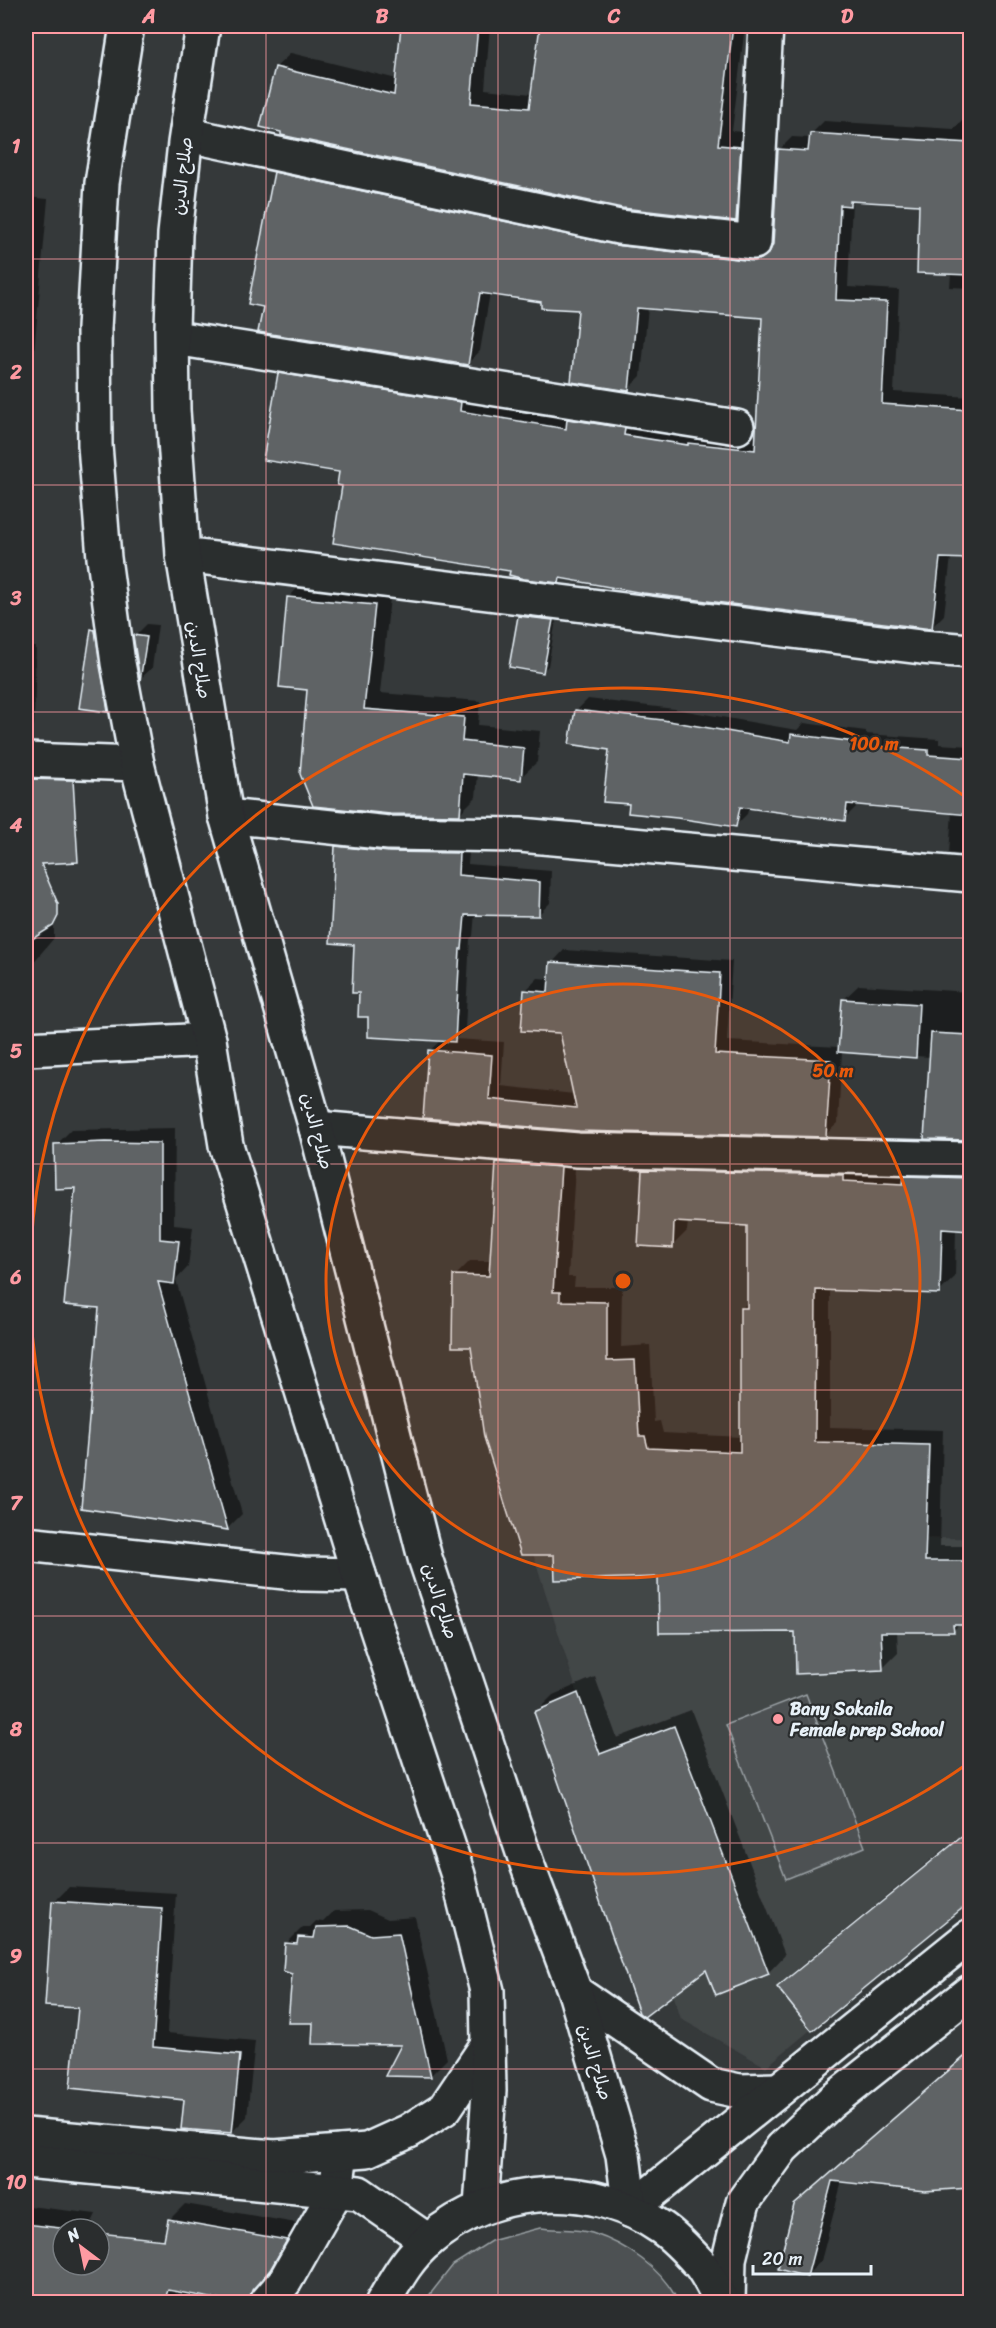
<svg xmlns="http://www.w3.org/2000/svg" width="996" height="2328" font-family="Sriracha,'Playpen Sans Arabic',sans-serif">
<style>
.built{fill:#424647}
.green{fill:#4d5152;stroke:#9aa1a5;stroke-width:1.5}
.shadow{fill:#0007}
.building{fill:#5f6365;stroke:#e8f1f8;stroke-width:1.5}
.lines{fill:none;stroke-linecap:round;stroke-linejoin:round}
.minor-casing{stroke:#e8f1f8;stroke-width:38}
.major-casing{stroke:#e8f1f8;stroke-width:38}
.highway-casing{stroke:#e8f1f8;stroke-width:38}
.minor{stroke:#2a2d2e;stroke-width:33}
.major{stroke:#2a2d2e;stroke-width:33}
.highway{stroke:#2a2d2e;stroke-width:33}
.grid{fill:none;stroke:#ff9aa2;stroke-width:1.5;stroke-opacity:0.55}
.ring{fill:none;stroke:#e8590c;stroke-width:3}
.poi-dot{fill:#ff9aa2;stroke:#2a2d2e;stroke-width:2}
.labels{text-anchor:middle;stroke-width:4.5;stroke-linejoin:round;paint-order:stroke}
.street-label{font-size:18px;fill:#e8f1f8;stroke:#2a2d2e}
.poi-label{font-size:18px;font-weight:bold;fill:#e8f1f8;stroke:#2a2d2e;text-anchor:start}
.centre{fill:#e8590c;stroke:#2a2d2e;stroke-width:3}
.ring-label{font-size:18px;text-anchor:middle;font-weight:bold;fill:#e8590c;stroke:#2a2d2e;stroke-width:4.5;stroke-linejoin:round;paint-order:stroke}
.neatline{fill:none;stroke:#ff9aa2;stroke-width:2}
.grid-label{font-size:20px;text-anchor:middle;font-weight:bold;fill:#ff9aa2}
</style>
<rect width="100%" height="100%" fill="#35393a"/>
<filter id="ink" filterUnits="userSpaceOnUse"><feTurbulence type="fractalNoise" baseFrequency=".0167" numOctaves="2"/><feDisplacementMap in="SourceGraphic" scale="12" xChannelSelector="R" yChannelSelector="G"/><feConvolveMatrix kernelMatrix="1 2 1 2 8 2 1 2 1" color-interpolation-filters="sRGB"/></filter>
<g filter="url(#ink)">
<!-- built -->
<path class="built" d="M970,1538V1897L766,2067L681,2019L529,1541Z"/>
<!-- green -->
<g class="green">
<path d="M806,1694L865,1847L786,1879L726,1725Z"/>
<path d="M540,2228C556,2230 576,2228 592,2233C626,2244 663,2269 678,2302H424L453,2265L491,2241Z"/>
</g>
<!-- shadow -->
<g class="shadow">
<path d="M402,26H490L485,89L532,94L542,26H745L732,131L754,133L750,205L736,220L276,67L291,53L397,79Z"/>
<path d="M963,120H970V288L950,287L951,273L921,204L854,200L852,202L848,287L899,290L894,392L970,397V558L951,557L944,615L931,628L563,577L559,581L511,570L344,485L341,471L280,374L293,361L703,430L757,436L764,317L648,308L641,376L628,389L580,309L490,293L480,351L467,364L265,306L275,173L288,160L766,248L773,247L779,150L792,137L811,138V134L824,121L954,129Z"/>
<path d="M26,197L48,199L26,440Z"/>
<path d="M305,580L391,588L380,693L480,701L478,725L540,731L537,762L520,778L478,774L476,797L459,814L308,689L289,597Z"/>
<path d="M525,611L557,615L548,666L542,672L519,616Z"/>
<path d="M104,618L119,699L108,710L92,630Z"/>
<path d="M147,624L158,625L152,668L141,678L135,636Z"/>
<path d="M26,647H36L34,725L26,734Z"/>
<path d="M588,699L675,709L797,730L804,723L866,731V734L939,739V744L970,746V856L949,853L952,812L856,803V807L844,819L749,807L747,814L736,825L630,803L611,749L576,711Z"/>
<path d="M26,753L34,761L32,898L54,899V938L26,971Z"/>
<path d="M348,836L470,842L468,864L551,871L550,903L538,915L475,913L473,936L470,939L465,1029L455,1039L504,1042L501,1086L574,1094L561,1031L525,991L538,978L551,979L552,963L564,950L732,961L727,1041L839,1047L843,1000L859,985L970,992V1139L925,1138L930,1057L842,1051L838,1123L825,1135L424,1117L429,1051L441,1040L370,1016L361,992L356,944L337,847Z"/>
<path d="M175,1128L174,1225L193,1227L188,1267L176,1280L242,1514L227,1529L101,1307L77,1187L56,1145L71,1130Z"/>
<path d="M513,1147L576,1153L568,1277H575L574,1287H622L621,1347L650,1345L654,1422L660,1421L663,1433L741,1437V1309L748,1302V1225L688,1221L687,1231L672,1246L644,1171L659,1156L970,1163V1229L956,1228L955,1277L939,1292L830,1289V1427L943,1430L940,1546H970V1623H961L953,1631H897L898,1653L882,1669L796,1631L659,1576L556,1553L472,1345L455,1276L470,1261H492L498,1163Z"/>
<path d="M26,1557H29L26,1579Z"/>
<path d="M595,1677L617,1738L691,1710L785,1955L768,1973L707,1967L536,1712L553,1695Z"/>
<path d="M970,1828V1900L812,2029L779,1987L796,1970Z"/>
<path d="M69,1887L176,1893L167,2033L255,2041L247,2117L232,2132L186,2099L80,2006L54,1902Z"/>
<path d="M368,1910L388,1919L415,1917L447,2059L431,2075L388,2074L403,2044L314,2022L293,1973L287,1943L303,1927H310L316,1921L323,1922L334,1911Z"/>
<path d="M970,2052V2187L925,2189L842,2181L821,2261L807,2275L811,2191Z"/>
<path d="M185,2204L302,2224L286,2252L268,2272L265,2280V2288L250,2302L223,2299L222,2302H26V2209L29,2206L96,2214L89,2229H63V2265H99V2260L160,2275L169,2220Z"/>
</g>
<!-- building -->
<g class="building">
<path d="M401,26H478L471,103L529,108L540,26H733L718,145L741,147L736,221L622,208L281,135V132L260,127L275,67L394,95Z"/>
<path d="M810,133L970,143V275L917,273L919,205L850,201V206L840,205L836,300L887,302L882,404L970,410V559L940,558L932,629L643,593L560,578L559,583L524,579L509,575L510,571L333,543L342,486L337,485L339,472L263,460L278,373L461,402L460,411L566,429L567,419L625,428L624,435L688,445V443L755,450L762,318L637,308L629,391L571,382L578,310L541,308V302L480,293L468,365L258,332L263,307L248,304L274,172L615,245L753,261L761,259L769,253L773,244L778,149L808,151Z"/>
<path d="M287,597L375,605L364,709L464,717L462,741L524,748L521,780L463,774L460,815L390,814L313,806L300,774L307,690L279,687Z"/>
<path d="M518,616L553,620L543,673L509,667Z"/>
<path d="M91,629L95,630L108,712L79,708Z"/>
<path d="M133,635L147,637L140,681L137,660Z"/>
<path d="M575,710L663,720L790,742L791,734L855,742V745L928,750V755L970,758V815L847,804L845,821L740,807L736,827L677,818L628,813L629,804L603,802L609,750L569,744Z"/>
<path d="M26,779L73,780L78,862L41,864L58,904V916L53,926L26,943Z"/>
<path d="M335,846L389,852L459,853L458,875L540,882L539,916L465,915L462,949H460L455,1042L368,1037V1017H358L359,993H352L354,945L330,943Z"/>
<path d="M550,962L720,973L715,1054L831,1060L826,1137L579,1131L423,1118L428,1050L492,1055L489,1099L576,1108L560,1033L521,1031L524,990L548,992Z"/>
<path d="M842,999L919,1004L916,1058L838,1052Z"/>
<path d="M931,1033L970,1035V1140L924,1139Z"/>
<path d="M105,1142L160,1143V1239L179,1241L174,1284L158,1282L228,1530L81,1508L99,1308L64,1305L75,1188L55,1189L54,1144Z"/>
<path d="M496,1162L561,1167L553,1292H560V1301L607,1302V1361L635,1360L639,1436H645L648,1448L740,1452V1308H747V1226L674,1222L673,1248L638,1246L642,1170L843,1175V1181L903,1184L904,1176L970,1178V1231L942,1229L940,1294L816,1290L815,1442L929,1445L925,1561H970V1625H953L954,1632H881L883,1670L796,1674L795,1632L659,1633L658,1577L555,1580L554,1555H521L484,1437L471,1347H452L453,1275L489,1276Z"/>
<path d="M578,1693L600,1754L674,1726L769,1974L716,1995L706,1970L644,2017L639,2013L534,1712Z"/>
<path d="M970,1830V1902L812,2031L777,1987Z"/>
<path d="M52,1901L162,1908L153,2047L240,2055L232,2133L181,2129L184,2100L70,2088L78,2008L45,2006Z"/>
<path d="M350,1926L371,1935L399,1933L431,2077L385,2076L401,2045L312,2044L313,2023H288L292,1974L283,1971L285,1943L297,1944L298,1937L314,1938L316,1927Z"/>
<path d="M970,2052V2188L925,2191L832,2181L807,2277L778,2269L794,2205Z"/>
<path d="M168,2219L287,2240L270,2270L252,2290L249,2302H232L168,2290L164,2302H26V2224L69,2229H63V2265H99V2233L164,2240Z"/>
</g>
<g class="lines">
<!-- minor casing -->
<g class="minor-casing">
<g id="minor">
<path d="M198,137L619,227L754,242L766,26"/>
<path d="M181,339L737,427"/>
<path d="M183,555L921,647L970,651"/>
<path d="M26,760L137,764"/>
<path d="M226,816L389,833L520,835L970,875"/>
<path d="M26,1049L209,1040"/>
<path d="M316,1128L578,1150L970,1159"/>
<path d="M26,1544L303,1574L359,1575"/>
<path d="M267,2302L285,2281L336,2191L341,2152"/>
</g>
</g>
<!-- major casing -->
<g class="major-casing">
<g id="major">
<path d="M575,1992L711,2085L739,2091L779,2090"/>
<path d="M26,2135L274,2157L367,2150L409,2131L445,2108L488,2044"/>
<path d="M26,2161L359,2193L428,2241"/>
<path d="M630,2210L970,1936"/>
<path d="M728,2302L729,2259L743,2202L782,2148L831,2102L970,1992"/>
</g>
</g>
<!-- highway casing -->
<g class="highway-casing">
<g id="highway">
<path d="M127,26L102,183L94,329L95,445L104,558L118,663L137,764L209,1040L226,1145L359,1575L458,1875L487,1991L489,2091L481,2207"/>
<path d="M203,26L185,143L175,234L172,328L173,410L183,555L226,816L316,1128L425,1558L527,1864L575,1992L623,2155L630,2210"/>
<path d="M383,2302C396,2280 408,2257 429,2240C495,2184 591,2179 662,2228C675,2237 688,2251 699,2263C708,2274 715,2290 722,2302"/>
</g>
</g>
<!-- minor -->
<use href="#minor" class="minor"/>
<!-- major -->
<use href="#major" class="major"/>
<!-- highway -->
<use href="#highway" class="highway"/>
</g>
</g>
<!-- grid -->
<path class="grid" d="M266,26V2302M498,26V2302M730,26V2302M26,259H970M26,485H970M26,712H970M26,938H970M26,1164H970M26,1390H970M26,1616H970M26,1843H970M26,2069H970"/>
<!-- distance rings -->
<circle cx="623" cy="1281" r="297" fill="#e8590c" fill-opacity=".12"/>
<g class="ring">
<circle cx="623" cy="1281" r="297"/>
<path d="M967 1764A593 593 0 1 1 967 798"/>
</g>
<!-- markers -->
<circle class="poi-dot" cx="778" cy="1719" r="6"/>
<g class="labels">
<!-- street labels -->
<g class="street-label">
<text transform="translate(182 176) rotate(-84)" y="6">صلاح الدين</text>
<text transform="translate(199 660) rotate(81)" y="6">صلاح الدين</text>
<text transform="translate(317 1131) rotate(75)" y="6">صلاح الدين</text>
<text transform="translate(440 1601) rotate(72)" y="6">صلاح الدين</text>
<text transform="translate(595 2062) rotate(73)" y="6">صلاح الدين</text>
</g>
<!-- poi labels -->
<g class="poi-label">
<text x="790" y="1715">Bany Sokaila<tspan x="790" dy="21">Female prep School</tspan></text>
</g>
</g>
<circle cx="623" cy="1281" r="9" class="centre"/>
<g class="ring-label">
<text x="874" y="750">100 m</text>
<text x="833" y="1077">50 m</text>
</g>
<!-- margin -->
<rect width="996" height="2328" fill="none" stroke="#2a2d2e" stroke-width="66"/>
<!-- north arrow -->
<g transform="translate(81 2247) rotate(328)"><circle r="28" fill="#2a2d2e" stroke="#767b7f" stroke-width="1.5"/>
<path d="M0-4.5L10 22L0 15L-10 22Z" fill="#ff9aa2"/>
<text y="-9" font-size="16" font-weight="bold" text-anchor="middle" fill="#e8f1f8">N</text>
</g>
<!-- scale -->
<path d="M753 2265v9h118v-9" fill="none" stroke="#e8f1f8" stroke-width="3"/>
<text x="762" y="2265" font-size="18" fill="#e8f1f8" stroke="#2a2d2e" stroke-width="4.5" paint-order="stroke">20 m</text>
<rect x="33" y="33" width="930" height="2262" class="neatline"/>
<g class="grid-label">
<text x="149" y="23">A</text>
<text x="382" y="23">B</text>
<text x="614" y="23">C</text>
<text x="847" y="23">D</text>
<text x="16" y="153">1</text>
<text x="16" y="379">2</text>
<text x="16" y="605">3</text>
<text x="16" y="832">4</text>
<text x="16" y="1058">5</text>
<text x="16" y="1284">6</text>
<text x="16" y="1510">7</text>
<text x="16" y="1736">8</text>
<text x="16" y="1963">9</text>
<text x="16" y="2189">10</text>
</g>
</svg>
